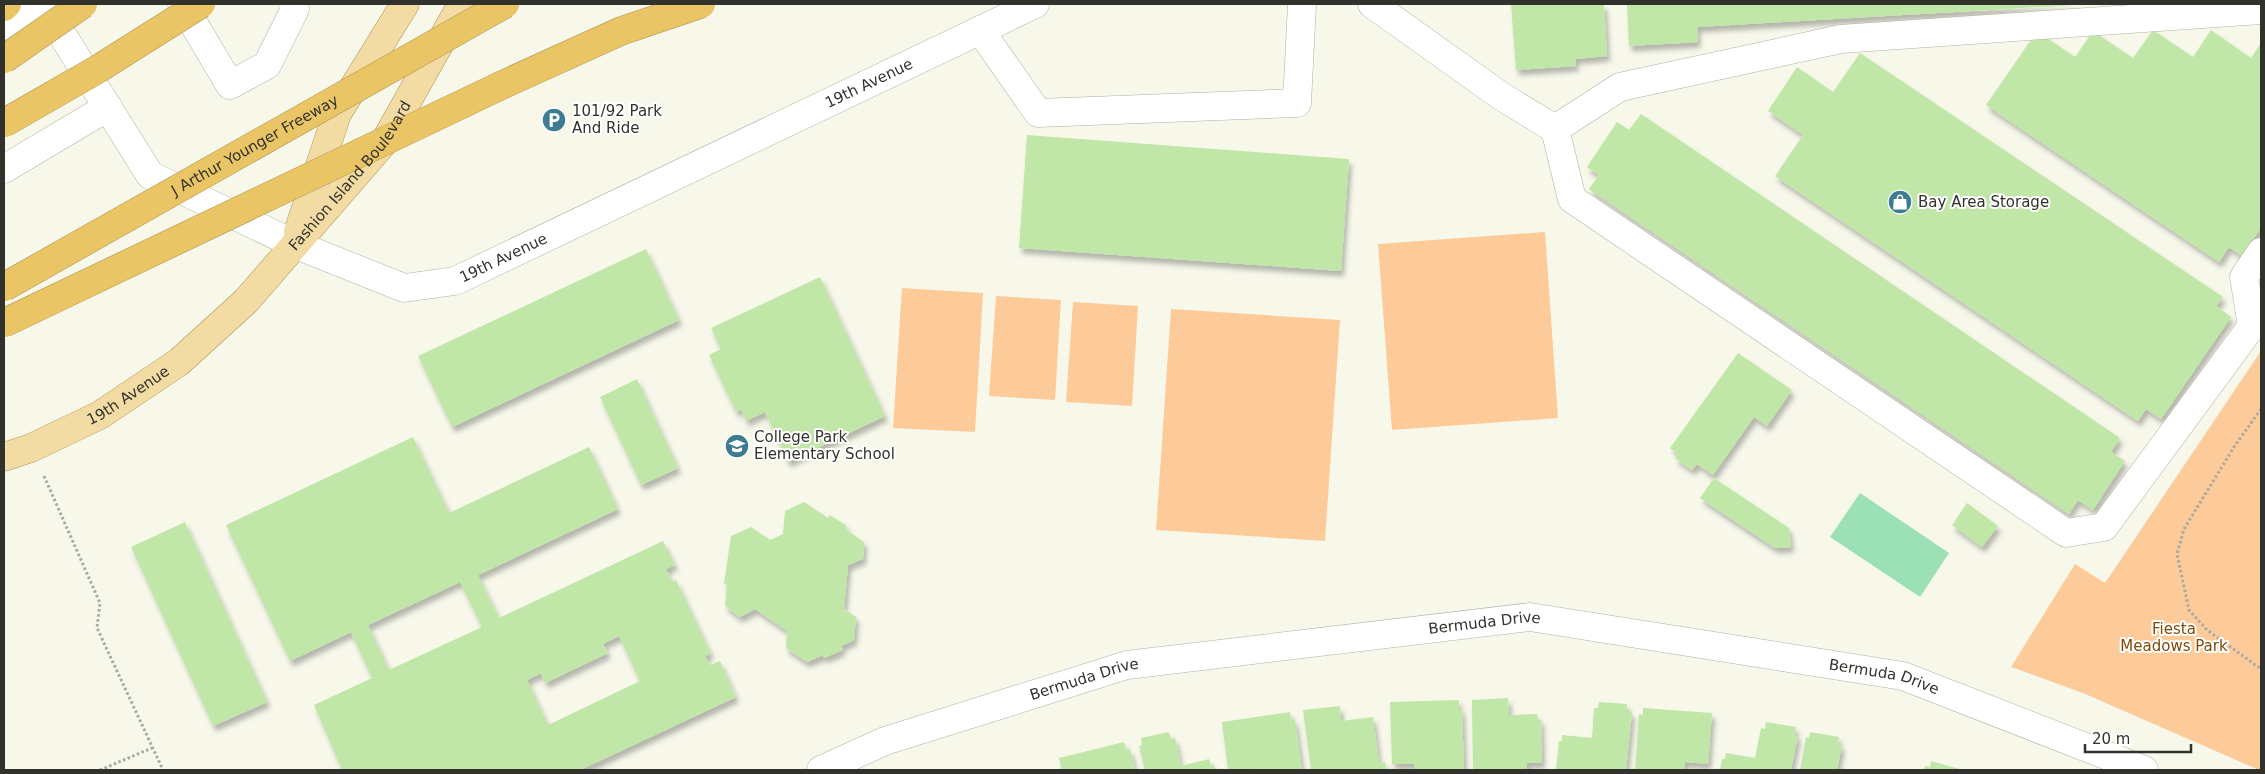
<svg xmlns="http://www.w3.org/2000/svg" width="2265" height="774" font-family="'DejaVu Sans',sans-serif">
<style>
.green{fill:#fdcb99}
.water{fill:#9ce1b5}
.building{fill:#c0e6a8;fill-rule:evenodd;filter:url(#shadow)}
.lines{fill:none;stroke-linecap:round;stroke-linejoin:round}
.minor-casing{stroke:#b0b1a4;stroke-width:29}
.major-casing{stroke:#aa9252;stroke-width:29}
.highway-casing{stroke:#aa9252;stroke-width:29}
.path{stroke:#a9aa9f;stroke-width:3;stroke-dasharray:2.5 2.5;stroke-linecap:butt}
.minor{stroke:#fff;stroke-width:28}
.major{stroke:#f2dca3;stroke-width:28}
.highway{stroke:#eac566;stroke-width:28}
.highway-bridge-casing{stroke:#aa9252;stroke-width:29;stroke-linecap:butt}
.highway-bridge{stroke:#eac566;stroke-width:28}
.labels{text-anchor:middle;stroke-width:4;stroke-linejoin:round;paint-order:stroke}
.street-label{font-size:15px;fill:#32322d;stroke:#fff}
.poi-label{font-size:15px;fill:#32322d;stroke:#fff;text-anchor:start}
.park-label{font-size:15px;fill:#7b4a07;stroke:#fff}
</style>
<defs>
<filter id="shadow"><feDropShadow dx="3" dy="5.5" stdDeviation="2.5" flood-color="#0004"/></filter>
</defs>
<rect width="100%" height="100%" fill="#f7f8ea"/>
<!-- green -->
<g class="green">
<path d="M1545,232L1558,418L1392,430L1378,244Z"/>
<path d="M902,288L983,293L975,432L893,428Z"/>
<path d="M996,296L1061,300L1055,400L989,396Z"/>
<path d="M1073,302L1138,306L1132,406L1066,402Z"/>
<path d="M1171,309L1340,320L1325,541L1156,530Z"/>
<path d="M2261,351V770H2259L2083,693L2011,667L2075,564L2105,583Z"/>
</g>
<!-- water -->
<path class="water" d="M1860,493L1949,553L1920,597L1830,537Z"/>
<!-- building -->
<g class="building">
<path d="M1511,4H1604L1607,56L1575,59L1576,66L1516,70Z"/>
<path d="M1627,4H2075V5L1697,27L1698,42L1629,46Z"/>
<path d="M2153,30L2193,57L2211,30L2251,58L2261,43V228L2242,256L2229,247L2219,262L1986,105L2037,31L2075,57L2093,31L2133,58Z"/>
<path d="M1860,53L2223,297L2216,306L2231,317L2161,419L2146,409L2138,421L1775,176L1803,135L1768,111L1797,67L1833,92Z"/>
<path d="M1641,114L2120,438L2111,452L2125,461L2093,510L2078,500L2069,514L1589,189L1599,175L1587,167L1617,122L1629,130Z"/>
<path d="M1027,135L1349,159L1341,271L1019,248Z"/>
<path d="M646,249L679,320L452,427L418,356Z"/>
<path d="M820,277L885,416L788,462L765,412L746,421L741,409L736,412L709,355L721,349L711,328Z"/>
<path d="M1738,353L1792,390L1767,426L1754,417L1713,475L1697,464L1692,470L1675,458L1678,454L1670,448Z"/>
<path d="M637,379L678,468L641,485L600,397Z"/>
<path d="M413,437L449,513L589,447L618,509L478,575L499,618L663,541L675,565L666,569L672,582L676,580L711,654L705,656L710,665L720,661L736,697L580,770H342L314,705L372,678L351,632L290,661L226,525ZM460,582L482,627L389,670L368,625ZM619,636L640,681L548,725L527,680L541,673L545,683L608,653L603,644Z"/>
<path d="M1714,478L1789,528L1791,547L1775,548L1700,498Z"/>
<path d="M804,502L828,518L830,515L847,526L845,529L864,542L863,559L848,565L844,609L856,617L854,640L841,646L843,650L824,658L823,655L807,662L786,648L787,631L755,609L740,617L725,606L727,583L724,584L731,536L751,527L770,540L783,534L785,511Z"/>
<path d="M1967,503L1998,526L1982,547L1952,525Z"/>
<path d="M185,522L267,702L213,726L131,547Z"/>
<path d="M1508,698L1509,715L1537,714L1538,720H1541L1542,763H1527V770H1473L1472,700Z"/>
<path d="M1459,700V709H1462L1464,770H1414V764H1392L1390,702Z"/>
<path d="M1599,702L1627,704V712H1632L1626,770H1556L1559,741H1562V735L1592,738L1594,708H1598Z"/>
<path d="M1340,706L1341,721L1373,717L1379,763L1385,762L1386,770H1311L1303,710Z"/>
<path d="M1643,708L1712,713L1708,764L1685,762L1684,770H1635L1639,714L1643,715Z"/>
<path d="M1290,712L1291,720H1295L1302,770H1251V768L1228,770L1222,722Z"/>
<path d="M1766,722L1796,727L1794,735H1798L1791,770H1720L1722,759H1725L1726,753L1755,758L1761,728L1765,729Z"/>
<path d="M1169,732L1171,739L1175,738L1181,766L1209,759L1211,766L1214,765L1215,770H1145L1139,746L1142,745L1141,738Z"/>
<path d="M1810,732L1839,737L1838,745H1842L1837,770H1800L1806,737L1809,738Z"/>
<path d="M1124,742L1126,750L1130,749L1135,770H1062L1059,758Z"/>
<path d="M1931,761L1963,770H1924L1925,766L1930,767Z"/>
</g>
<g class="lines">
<!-- minor casing -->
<g class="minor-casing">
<g id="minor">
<path id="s1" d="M43,4L150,175L294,244L404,288L455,281L1035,4"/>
<path d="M182,4L230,85L267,65L295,9L293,4"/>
<path d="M1372,4L1501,96L1555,129L1620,87L1841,39L2261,10"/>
<path d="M4,26L42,4"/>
<path d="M980,30L1038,113L1297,103L1302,4"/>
<path d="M1555,129L1572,199L2066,533L2104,527L2252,326L2244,277L2261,252"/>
<path d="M4,169L108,107"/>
<path id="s2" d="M821,770L885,741L1127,665L1530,617L1903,676L2144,770"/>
</g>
</g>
<!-- major casing -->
<g class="major-casing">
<g id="major">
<path d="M298,232L337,114L405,4"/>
<path id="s3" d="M4,457L31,448L100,415L179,362L246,301L385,141L462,4"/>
</g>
</g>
<!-- highway casing -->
<g class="highway-casing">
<path id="highway" d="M4,7L7,4"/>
</g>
<!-- path -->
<g class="path">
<path d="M2261,409L2234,447L2184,529L2177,554L2189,610L2207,630L2261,669"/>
<path d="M44,476L100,603L97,628L163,770"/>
<path d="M100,770L152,748"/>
</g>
<!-- minor -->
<use href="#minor" class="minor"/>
<!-- major -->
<use href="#major" class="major"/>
<!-- highway -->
<use href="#highway" class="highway"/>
<!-- highway-bridge casing -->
<g class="highway-bridge-casing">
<g id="highway-bridge">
<path d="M4,59L83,4"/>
<path d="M4,123L98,69L201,4"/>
<path id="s4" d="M4,287L505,4"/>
<path d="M4,323L502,85L621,31L701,4"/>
</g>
</g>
<!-- highway-bridge -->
<use href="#highway-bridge" class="highway-bridge"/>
</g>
<!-- icons -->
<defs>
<g id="parking-disc" transform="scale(1.25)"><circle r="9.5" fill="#3d7b91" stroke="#fff"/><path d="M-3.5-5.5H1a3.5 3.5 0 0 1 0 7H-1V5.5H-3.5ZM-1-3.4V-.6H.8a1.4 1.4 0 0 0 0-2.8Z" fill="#fff"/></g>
<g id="shop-disc" transform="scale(1.25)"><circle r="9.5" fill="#3d7b91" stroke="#fff"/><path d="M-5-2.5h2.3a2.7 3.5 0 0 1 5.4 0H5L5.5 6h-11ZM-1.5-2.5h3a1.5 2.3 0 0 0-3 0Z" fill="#fff"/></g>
<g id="school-disc" transform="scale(1.25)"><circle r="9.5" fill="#3d7b91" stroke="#fff"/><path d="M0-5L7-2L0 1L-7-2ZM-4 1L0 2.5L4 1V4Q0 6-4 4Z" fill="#fff"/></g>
</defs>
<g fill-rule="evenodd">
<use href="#parking-disc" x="554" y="120"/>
<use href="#shop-disc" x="1900" y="202"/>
<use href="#school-disc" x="737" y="446"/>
</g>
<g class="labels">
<!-- street labels -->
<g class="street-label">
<text dy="5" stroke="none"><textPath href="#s1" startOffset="990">19th Avenue</textPath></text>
<text dy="5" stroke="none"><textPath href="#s4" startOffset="288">J Arthur Younger Freeway</textPath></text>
<text dy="5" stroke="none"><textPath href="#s3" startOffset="454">Fashion Island Boulevard</textPath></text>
<text dy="5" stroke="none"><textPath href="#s1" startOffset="585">19th Avenue</textPath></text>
<text dy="5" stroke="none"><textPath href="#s3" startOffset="139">19th Avenue</textPath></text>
<text dy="5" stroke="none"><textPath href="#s2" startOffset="684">Bermuda Drive</textPath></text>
<text dy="5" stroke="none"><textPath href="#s2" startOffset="1089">Bermuda Drive</textPath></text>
<text dy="5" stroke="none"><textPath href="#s2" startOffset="279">Bermuda Drive</textPath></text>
</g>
<!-- poi labels -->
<g class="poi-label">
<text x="572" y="116">101/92 Park<tspan x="572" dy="17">And Ride</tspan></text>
<text x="1918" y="207">Bay Area Storage</text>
<text x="754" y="442">College Park<tspan x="754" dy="17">Elementary School</tspan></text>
</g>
<!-- park labels -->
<g class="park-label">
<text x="2174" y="634">Fiesta<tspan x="2174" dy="17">Meadows Park</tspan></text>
</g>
</g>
<!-- border -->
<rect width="2265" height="774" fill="none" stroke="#32322d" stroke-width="10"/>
<!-- scale -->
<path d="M2085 744v8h106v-8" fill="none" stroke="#32322d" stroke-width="2.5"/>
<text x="2092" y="744" font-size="15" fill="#32322d" stroke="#ffffff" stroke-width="4" paint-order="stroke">20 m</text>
</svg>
